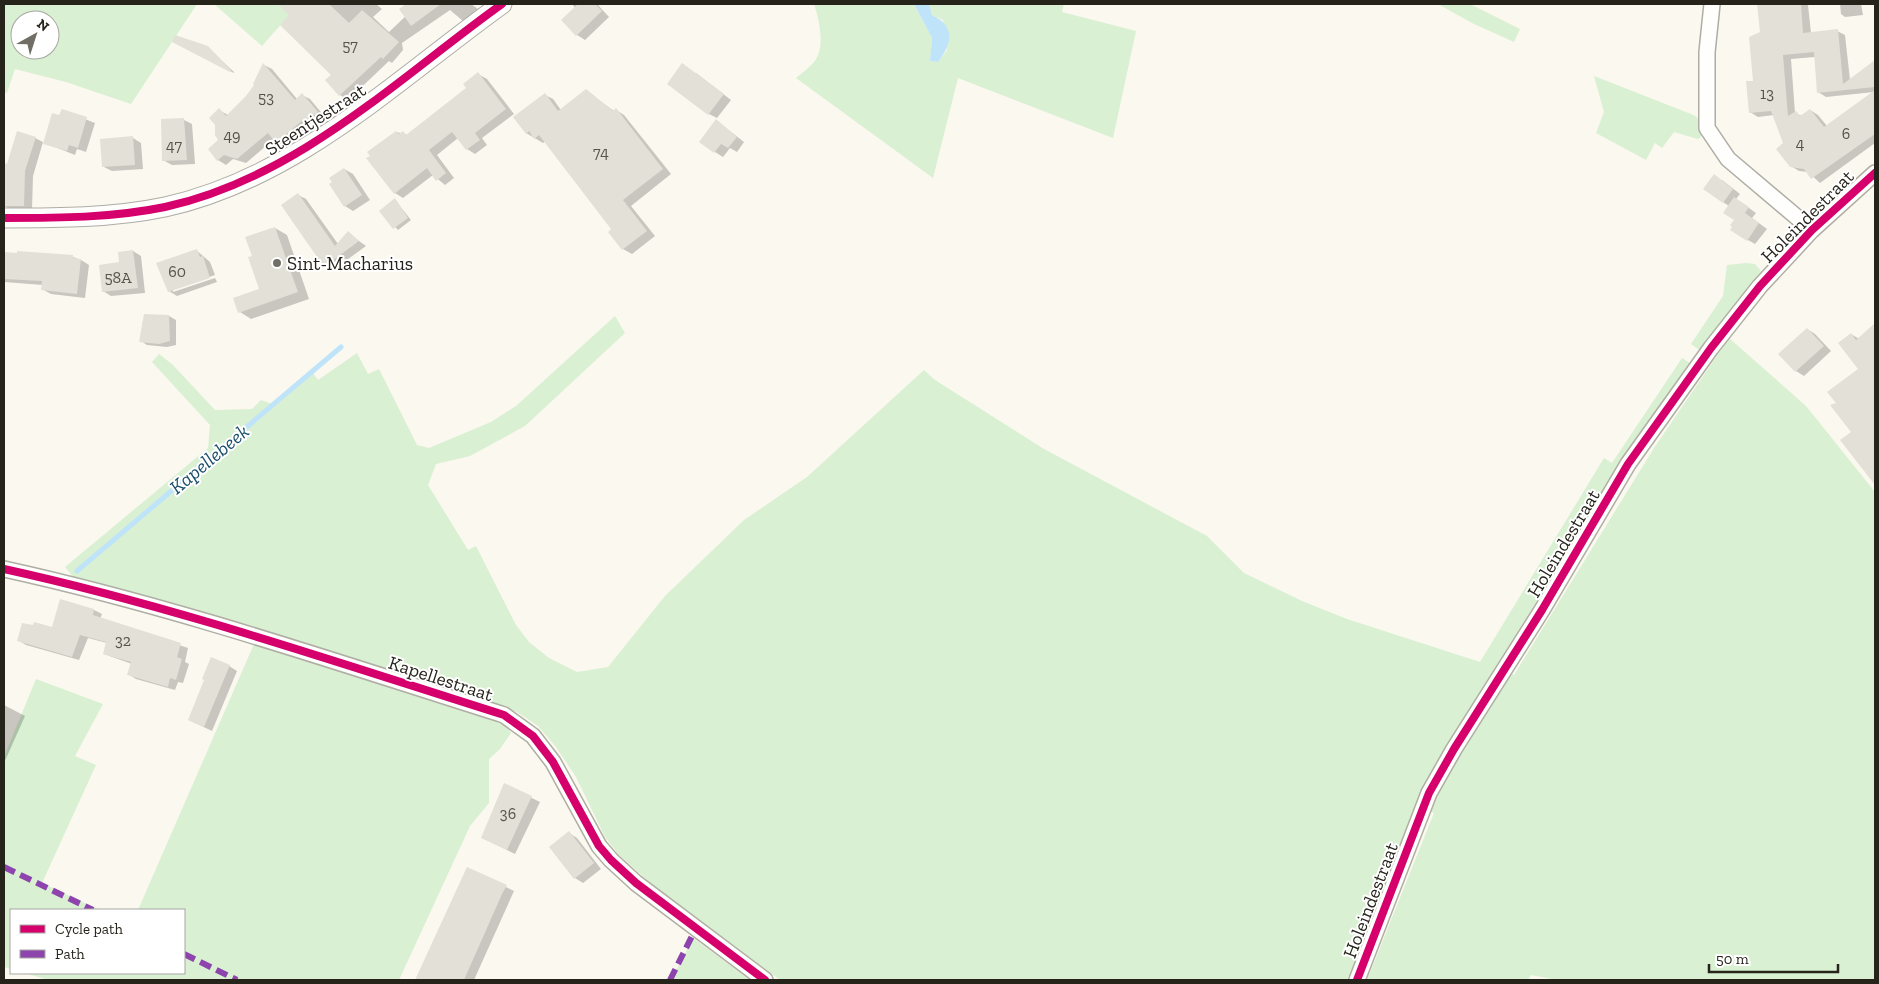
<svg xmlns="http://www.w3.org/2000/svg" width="1879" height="984" font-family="'Zilla Slab',serif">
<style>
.green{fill:#d9f0d2;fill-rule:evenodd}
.water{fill:#bfe4f9}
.shadow{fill:#0003;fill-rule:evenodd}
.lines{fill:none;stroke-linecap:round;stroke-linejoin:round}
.stream{stroke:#bfe4f9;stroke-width:5}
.building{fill:#e2e0d7}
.minor-casing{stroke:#afada4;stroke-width:18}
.tertiary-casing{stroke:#afada4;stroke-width:21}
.minor{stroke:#fefefd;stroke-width:15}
.tertiary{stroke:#fefefd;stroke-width:19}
.quiet{stroke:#8e44ad;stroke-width:6;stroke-dasharray:12 6;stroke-linecap:butt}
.cycleway-casing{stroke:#fff;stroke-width:11}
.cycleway{stroke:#d6006c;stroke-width:8}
.poi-dot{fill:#706e65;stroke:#fff;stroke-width:2}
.labels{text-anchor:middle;stroke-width:4;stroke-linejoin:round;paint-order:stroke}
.number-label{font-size:16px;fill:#55534a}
.street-label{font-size:19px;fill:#25231a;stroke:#fff}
.poi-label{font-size:19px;fill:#25231a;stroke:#fff;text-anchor:start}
.water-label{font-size:20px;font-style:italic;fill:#1a4e6a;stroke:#fff}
</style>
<rect width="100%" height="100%" fill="#faf8ef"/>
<!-- green -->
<g class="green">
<path d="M4,4H197L131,104L66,82L15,69L7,93L4,92ZM20,20H50V50H20Z"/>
<path d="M214,4H299L262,46Z"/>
<path d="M814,4H914L932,38L930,61L938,62L947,50L943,20L932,15L929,4H1064L1062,12L1136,31L1113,138L958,78L933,178L796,78C802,73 809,68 814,62C826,48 819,19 814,4Z"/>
<path d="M1438,4H1470L1520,29L1514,42L1472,23Z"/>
<path d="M1594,76L1691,114L1697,117L1703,135L1698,139L1674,132L1662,148L1655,143L1646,160L1596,133L1604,112Z"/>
<path d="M1746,263L1755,264L1761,271L1701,351L1691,344L1723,296L1727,265Z"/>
<path d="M615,316L625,333L525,426L470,456L436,464L428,485L468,550L476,546L516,625L529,642L549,658L577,672L608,667L665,596L744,520L807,477L924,370L935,380L1044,449L1207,536L1244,573L1302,601L1347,619L1480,662L1604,458L1612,463L1682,358L1690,363L1619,468L1497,665L1514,675L1654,448L1729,338L1806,406L1875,492V980H1557L1531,975L1528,980H1367L1434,813L1416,806L1381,903L1347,980H780L654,886L618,854L605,837L576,777L556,747L538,726L517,712L286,638L74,578L65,567L208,448L210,425L152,362L159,354L172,364L215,410L252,409L261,400L272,404L311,370L318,380L357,353L368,374L379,369L417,445L429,448L491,422L516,406Z"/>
<path d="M254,644L490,718L506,726L511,733L500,749L489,759V803L470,826L399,980H49L24,973H184V910H138Z"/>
<path d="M36,679L103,704L75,756L96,765L42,883L100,910H11V969L4,967V757Z"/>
<path d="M693,938L750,980H671Z"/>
</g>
<!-- water -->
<path class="water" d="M914,4H929L932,15C956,26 952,44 938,62L930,61L932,38Z"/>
<!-- shadow -->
<g class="shadow">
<path d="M308,4H376L382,9L373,17L389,32L410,12L403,4H471L478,9L463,21L450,10L402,43L403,50L392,63L389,61L348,100L340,95L327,81L332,75L302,11Z"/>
<path d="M574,4H597L609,17L585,40L577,35L575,8L573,5Z"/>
<path d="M1758,4H1829L1808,5L1811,33L1837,31L1845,35L1850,80L1872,64L1875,65V143L1820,183L1808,172L1799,171L1791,166L1774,115L1758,117L1750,112L1761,33ZM1815,57L1818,92L1826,97L1874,92L1827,126L1818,115L1810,110L1802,116L1795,113L1791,59Z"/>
<path d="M1840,4H1861L1863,15L1845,17L1841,14Z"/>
<path d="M174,42L207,47L234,72V73Z"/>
<path d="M264,65L272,69L297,99L302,95L310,99L325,117L316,124L313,122L285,147L274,139L246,163L233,159L226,165L218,160L219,110L228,115L247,97L256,84Z"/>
<path d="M696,73L731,100L717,118L709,114Z"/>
<path d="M478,74L487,79L514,114L482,138L487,145L475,154L467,149L458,138L437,155L454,178L445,185L433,175L403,198L395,193L396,132L408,135L468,88Z"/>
<path d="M586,91L614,111L616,110L624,115L671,174L631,206L655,236L632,254L623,249L610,232L613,229L546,141L543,143L526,133L545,95L553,99L561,110Z"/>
<path d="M62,110L95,123L86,152L77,149L75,155L45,143Z"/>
<path d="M184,120L192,124L195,164L172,165L163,160Z"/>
<path d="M717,121L744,142L737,152L730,148L723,157L715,152Z"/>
<path d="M35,138L43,142L33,176L32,209H10L4,206V165L7,166Z"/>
<path d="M133,138L141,143L143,169L112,171L104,167Z"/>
<path d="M344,169L353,174L370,200L353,211L345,206Z"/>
<path d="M1722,180L1740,194L1736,199L1756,213L1752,218L1767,229L1755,244L1748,240L1729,206L1723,202Z"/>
<path d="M298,195L306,199L338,244L348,233L366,246L333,270L325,266Z"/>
<path d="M395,200L411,220L398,230L381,211Z"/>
<path d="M275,228L287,235L309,299L251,319L240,312L261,290L253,257Z"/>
<path d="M196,250L210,262L215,275L173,289V292L215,278L217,282L177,296L169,291Z"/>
<path d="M133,251L141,256L145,293L111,296L103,291Z"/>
<path d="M4,253L73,257L81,260L89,265L85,298L51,294L42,289L43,285L4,282Z"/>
<path d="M169,316L176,320V345L167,347L147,345L141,341L143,321Z"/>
<path d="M1875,324V479L1869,476L1853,432L1838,404L1860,369L1851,334L1859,339Z"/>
<path d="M1807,329L1815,334L1831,351L1804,376L1796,371Z"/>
<path d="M61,600L94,610L102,614L100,619L188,648L185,662L189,664L183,683L178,682L175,690L136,679L128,674L132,664L104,654L107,643L88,638L79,660L26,645L18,640L53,628Z"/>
<path d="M229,666L237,671L212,731L189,720Z"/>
<path d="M4,705L25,716L4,763Z"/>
<path d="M505,785L540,802L515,854L483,838Z"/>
<path d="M569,833L577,838L601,869L583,883L575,878Z"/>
<path d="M467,868L514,891L474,980H417Z"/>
</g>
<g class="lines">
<!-- stream -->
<path class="stream" d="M77,571L341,347"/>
</g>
<!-- building -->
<g class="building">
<path d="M278,4H329L349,23L362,10L399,42L383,59L381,57L339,96L325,80L331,75L280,25L289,15Z"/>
<path d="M406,4H441L411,26L399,9Z"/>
<path d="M578,4H595L602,11L576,36L561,20Z"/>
<path d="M1757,4H1801L1803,33L1838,29L1843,84L1875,60V87L1817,93L1814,52L1783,55L1788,116L1796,111L1800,116L1810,109L1824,127L1875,90V134L1811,179L1804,169L1790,167L1776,149L1783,143L1771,111L1749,113L1746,81H1753L1749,37L1760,32Z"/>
<path d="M175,35L208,46L231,70L230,72L172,42Z"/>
<path d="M263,63L295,100L302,93L318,112L307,120L305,118L276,143L268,133L237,159L224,155L217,161L208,149L218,140L215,135V125L209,118L219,108L226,116L246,96L254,85L253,84Z"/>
<path d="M682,63L724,94L708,115L667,84Z"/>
<path d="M478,72L506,109L475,133L480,140L466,150L452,132L429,150L446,173L436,181L427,168L394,194L366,158L370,156L367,152L396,131L399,134L403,131L406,135L466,88L463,84Z"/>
<path d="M586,89L613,111L616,108L663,169L623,200L647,231L622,250L608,232L611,229L539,135L534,139L529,131L526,134L513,117L545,93L558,111Z"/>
<path d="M62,109L87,117L78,148L69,145L67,151L43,144L52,113L59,115Z"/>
<path d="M184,118L187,160L162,161L161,119Z"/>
<path d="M716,119L737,137L728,148L721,144L714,153L699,142Z"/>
<path d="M17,131L36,137L25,171L24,206H4V163L7,164Z"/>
<path d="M133,136L135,165L102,167L100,139Z"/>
<path d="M344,168L362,195L344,207L329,184L332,182L329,178Z"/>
<path d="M1714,174L1733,189L1723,203L1703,189Z"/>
<path d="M298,193L335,246L348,231L359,241L324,267L281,205Z"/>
<path d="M1734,197L1749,207L1745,213L1759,223L1747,241L1730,230L1732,227L1730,225L1734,220L1723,213Z"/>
<path d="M395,198L408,218L393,229L379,211Z"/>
<path d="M275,227L298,292L238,313L233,298L259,289L248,257L252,256L245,237Z"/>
<path d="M197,249L200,257L203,256L210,278L168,292L156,263Z"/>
<path d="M133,250L138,288L102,292L99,265L119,262L118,252Z"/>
<path d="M17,251L73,255V258L81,259L77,294L41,290L42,281L4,279V252L17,253Z"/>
<path d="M144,314L169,315L170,341L159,344L139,342Z"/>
<path d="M1875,323V485L1840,440L1851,432L1830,405L1836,403L1827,392L1858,369L1838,343L1851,333L1856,340Z"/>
<path d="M1807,328L1824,346L1795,372L1778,354Z"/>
<path d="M60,599L94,609L93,615L181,643L177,657L182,659L176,680L170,678L168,687L127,675L131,662L103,654L106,642L80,635L72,657L17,641L22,623L33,625L34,622L52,627Z"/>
<path d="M211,657L230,665L204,727L188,720L204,680L202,679Z"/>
<path d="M504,783L532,796L507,850L481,838Z"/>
<path d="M569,831L594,863L574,879L549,847Z"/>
<path d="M467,867L507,885L502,894L464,980H415Z"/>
</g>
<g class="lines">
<!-- minor casing -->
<g class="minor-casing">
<g id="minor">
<path d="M1712,4L1707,52V128L1728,159L1812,230"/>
<path d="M4,569C173,606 339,663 504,715L533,736L553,762L599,846L611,860L636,883L765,980"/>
<path d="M1357,980L1429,793L1454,749L1542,610L1628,464L1711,348L1760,286L1812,230L1875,173"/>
</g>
</g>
<!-- tertiary casing -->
<g class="tertiary-casing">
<path id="tertiary" d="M4,218C58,218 112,218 165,207C297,178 396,80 502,4"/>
</g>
<!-- minor -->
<use href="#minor" class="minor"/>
<!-- tertiary -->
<use href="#tertiary" class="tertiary"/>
<!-- quiet -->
<g class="quiet">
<path d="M4,867L93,910"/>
<path d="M184,954L237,980"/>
<path d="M670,980L696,928"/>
</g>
<!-- cycleway casing -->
<g class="cycleway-casing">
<g id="cycleway">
<path d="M4,218C58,218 112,218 165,207C297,178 396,80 502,4"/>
<path d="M4,569C173,606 339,663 504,715L533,736L553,762L599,846L611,860L636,883L765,980"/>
<path d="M1357,980L1429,793L1454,749L1542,610L1628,464L1711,348L1760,286L1812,230L1875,173"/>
</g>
</g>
<!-- cycleway -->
<use href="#cycleway" class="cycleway"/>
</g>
<!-- markers -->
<circle class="poi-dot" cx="277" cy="263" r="5"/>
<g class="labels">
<!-- number labels -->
<g class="number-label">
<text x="350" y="51">57</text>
<text x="1767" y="99">13</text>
<text x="266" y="103">53</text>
<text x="1846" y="139">6</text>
<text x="232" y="141">49</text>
<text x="1800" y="149">4</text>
<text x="174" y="151">47</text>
<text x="601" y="158">74</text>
<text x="177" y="277">60</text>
<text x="118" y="283">58A</text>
<text x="123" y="646">32</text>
<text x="508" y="819">36</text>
</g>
<!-- street labels -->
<g class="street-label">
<text transform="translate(315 119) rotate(-33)" y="7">Steentjestraat</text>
<text transform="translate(1807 216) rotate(-45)" y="7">Holeindestraat</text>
<text transform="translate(1563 543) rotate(-59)" y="7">Holeindestraat</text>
<text transform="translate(441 678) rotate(18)" y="7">Kapellestraat</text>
<text transform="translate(1370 900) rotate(-69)" y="7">Holeindestraat</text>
</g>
<!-- poi labels -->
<g class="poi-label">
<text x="287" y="270">Sint-Macharius</text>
</g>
<!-- water labels -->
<g class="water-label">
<text transform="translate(209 459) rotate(-40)" y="7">Kapellebeek</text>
</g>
</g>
<!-- border -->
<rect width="1879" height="984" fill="none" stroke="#25231a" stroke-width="10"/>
<!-- legend -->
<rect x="10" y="909" width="175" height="65" fill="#ffffff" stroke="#a8a7a3"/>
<rect x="20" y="925" width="25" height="8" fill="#d6006c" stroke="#a8a7a3"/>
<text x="55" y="934" font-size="15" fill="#25231a">Cycle path</text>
<rect x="20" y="950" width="25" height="8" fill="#8e44ad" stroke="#a8a7a3"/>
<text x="55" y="959" font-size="15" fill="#25231a">Path</text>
<!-- north arrow -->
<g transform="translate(35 35) rotate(39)"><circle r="24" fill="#ffffff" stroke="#a8a7a3"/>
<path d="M0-4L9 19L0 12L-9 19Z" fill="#706e65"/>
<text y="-8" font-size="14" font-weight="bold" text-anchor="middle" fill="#25231a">N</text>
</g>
<!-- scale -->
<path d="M1709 964v8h129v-8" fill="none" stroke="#25231a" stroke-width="2.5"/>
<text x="1716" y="964" font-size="15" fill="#25231a" stroke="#ffffff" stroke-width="4" paint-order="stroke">50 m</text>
</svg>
